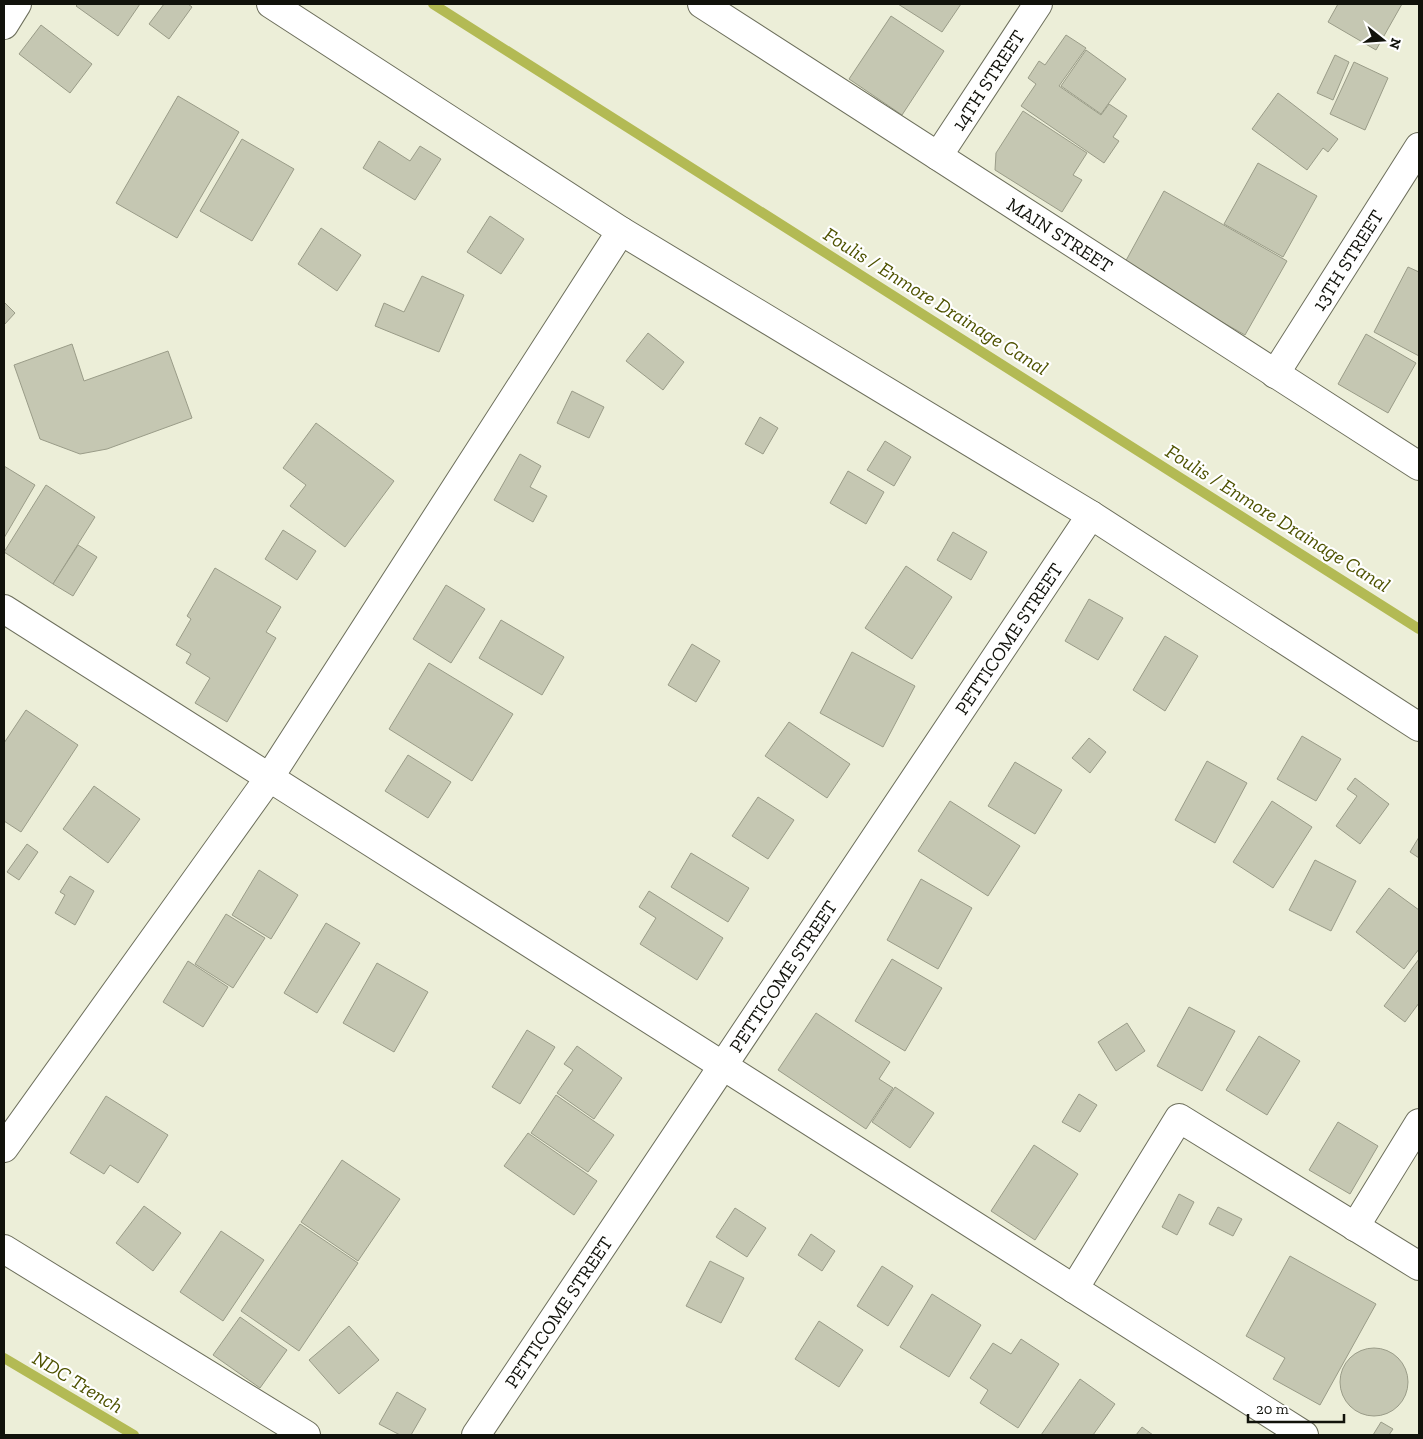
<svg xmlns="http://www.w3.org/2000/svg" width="1423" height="1439" font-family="'Zilla Slab',serif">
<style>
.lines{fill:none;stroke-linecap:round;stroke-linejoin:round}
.stream{stroke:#b3ba54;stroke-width:10}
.building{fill:#c5c7b2;stroke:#9a9c88}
.minor-casing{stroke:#6d6f5c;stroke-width:30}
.minor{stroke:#fff;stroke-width:28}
.labels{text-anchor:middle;stroke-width:4.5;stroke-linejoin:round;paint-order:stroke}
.street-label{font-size:19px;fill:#11120b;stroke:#fff}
.water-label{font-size:20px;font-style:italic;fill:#4e5200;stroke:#fff}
</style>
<rect width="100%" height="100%" fill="#eceed8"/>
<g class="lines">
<!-- stream -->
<g class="stream">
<path d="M433,4L1419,629"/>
<path d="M4,1358L134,1435"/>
</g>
</g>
<!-- building -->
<g class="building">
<path d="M78,4H140L118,36L76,6Z"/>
<path d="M164,4H188L192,7L169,39L149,24Z"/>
<path d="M898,4H961L942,32Z"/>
<path d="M1338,4H1402L1376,50L1328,22Z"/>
<path d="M891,16L944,51L902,115L849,79Z"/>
<path d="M41,25L92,64L70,93L19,54Z"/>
<path d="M1066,35L1086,48L1059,86L1101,115L1109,104L1127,116L1113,137L1119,141L1104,163L1021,106L1036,84L1028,78L1039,61L1045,65Z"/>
<path d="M1086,50L1126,79L1101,114L1061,86Z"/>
<path d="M1335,55L1349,62L1333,100L1317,93Z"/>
<path d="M1354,62L1388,78L1365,130L1330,114Z"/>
<path d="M1278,93L1338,139L1328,152L1323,148L1307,170L1252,129Z"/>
<path d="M178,96L239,132L177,238L116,203Z"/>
<path d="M1023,111L1087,153L1073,175L1082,180L1062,212L995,170L996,153Z"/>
<path d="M242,139L294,169L252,241L200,211Z"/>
<path d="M379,141L410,161L420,146L441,159L415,200L363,168Z"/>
<path d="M1258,163L1317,196L1283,257L1224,224Z"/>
<path d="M1164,191L1287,261L1245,335L1123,266Z"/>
<path d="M490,216L524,239L501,274L467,252Z"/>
<path d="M321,228L361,255L337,291L298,264Z"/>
<path d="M1408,267L1419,272V356L1374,332Z"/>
<path d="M422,276L464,295L439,352L375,326L384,303L404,312Z"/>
<path d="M4,302L15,313L4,325Z"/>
<path d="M648,333L684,362L663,390L626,361Z"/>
<path d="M1366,334L1416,363L1388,413L1338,384Z"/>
<path d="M72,344L84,381L168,351L192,418L107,449L80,454L40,439L14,365Z"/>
<path d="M572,391L604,407L589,438L557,423Z"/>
<path d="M760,417L778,428L763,454L745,444Z"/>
<path d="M316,423L394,481L345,547L290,506L306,485L283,468Z"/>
<path d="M885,441L911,457L894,486L867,470Z"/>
<path d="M520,454L541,466L530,487L547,496L533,522L494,500Z"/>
<path d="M4,466L35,485L4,538Z"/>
<path d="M848,471L884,492L866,524L830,503Z"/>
<path d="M46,485L95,517L53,584L4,552Z"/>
<path d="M283,530L316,551L297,580L265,559Z"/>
<path d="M953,532L987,552L971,580L937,560Z"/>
<path d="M78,545L97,557L73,596L53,584Z"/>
<path d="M906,566L952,597L912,659L865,628Z"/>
<path d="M215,568L281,607L266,632L276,638L227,722L195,703L210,678L186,663L191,654L176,645L191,619L187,616Z"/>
<path d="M446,585L485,609L451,663L413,639Z"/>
<path d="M1089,599L1123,618L1098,660L1065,641Z"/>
<path d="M501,620L564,657L542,695L479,658Z"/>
<path d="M1165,636L1198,656L1165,711L1133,690Z"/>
<path d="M692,644L720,661L696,702L668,685Z"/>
<path d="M852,652L915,686L883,747L820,713Z"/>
<path d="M429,663L513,714L472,781L389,729Z"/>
<path d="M26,710L78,745L21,832L4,821V743Z"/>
<path d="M789,722L850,764L827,798L765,756Z"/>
<path d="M1302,736L1341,759L1316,801L1277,779Z"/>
<path d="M1089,738L1106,752L1090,773L1072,758Z"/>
<path d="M408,755L451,782L428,818L385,791Z"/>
<path d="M1207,761L1247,783L1215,843L1175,820Z"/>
<path d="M1015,762L1062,790L1035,834L988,806Z"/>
<path d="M1355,778L1389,804L1360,844L1336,826L1357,796L1347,789Z"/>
<path d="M94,786L140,819L108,863L63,829Z"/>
<path d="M758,797L794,820L768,859L732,836Z"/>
<path d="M950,801L1020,846L988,896L918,851Z"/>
<path d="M1272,801L1312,827L1273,888L1233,862Z"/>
<path d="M1419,837V858L1410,852Z"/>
<path d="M27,844L38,852L19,880L7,872Z"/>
<path d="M691,853L749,888L728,922L671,887Z"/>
<path d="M1315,860L1356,881L1331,931L1289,910Z"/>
<path d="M259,870L298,895L271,939L232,915Z"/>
<path d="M70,876L94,891L75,925L55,913L65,895L60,892Z"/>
<path d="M921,879L972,908L938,969L887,940Z"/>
<path d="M1389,888L1419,910V949L1404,969L1356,932Z"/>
<path d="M649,891L723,938L697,980L640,944L656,918L639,907Z"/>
<path d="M226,914L265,938L233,988L195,964Z"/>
<path d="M326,923L360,943L317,1013L284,993Z"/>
<path d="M892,959L942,988L905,1051L855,1021Z"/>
<path d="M1419,959V1003L1405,1022L1384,1006Z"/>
<path d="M188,961L228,987L203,1027L163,1002Z"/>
<path d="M377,963L428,992L394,1052L343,1023Z"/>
<path d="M1189,1007L1235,1031L1202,1091L1157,1066Z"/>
<path d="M816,1013L890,1062L879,1079L893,1088L866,1129L778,1070Z"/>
<path d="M1127,1023L1145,1051L1116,1071L1098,1042Z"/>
<path d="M527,1030L555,1047L520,1104L492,1087Z"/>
<path d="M1259,1036L1300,1061L1267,1115L1226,1090Z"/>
<path d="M577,1046L622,1078L594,1119L557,1093L573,1070L564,1064Z"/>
<path d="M895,1087L934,1113L910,1148L872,1122Z"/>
<path d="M1079,1094L1097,1105L1080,1132L1062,1122Z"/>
<path d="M556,1095L614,1135L588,1172L531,1133Z"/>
<path d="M106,1096L168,1135L138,1183L110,1165L104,1174L70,1153Z"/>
<path d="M1338,1122L1378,1146L1350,1194L1309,1170Z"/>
<path d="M528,1133L597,1181L574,1215L504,1166Z"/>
<path d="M1034,1145L1078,1174L1035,1240L991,1211Z"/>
<path d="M342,1160L400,1199L358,1261L301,1222Z"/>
<path d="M1179,1194L1194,1202L1177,1235L1162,1227Z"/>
<path d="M144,1206L181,1233L153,1271L116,1243Z"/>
<path d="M1218,1207L1242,1219L1233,1236L1209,1224Z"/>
<path d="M735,1208L766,1228L747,1257L716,1237Z"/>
<path d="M300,1224L358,1263L299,1351L241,1311Z"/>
<path d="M221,1231L264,1260L223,1321L180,1292Z"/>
<path d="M811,1234L835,1251L822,1271L798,1255Z"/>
<path d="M1290,1256L1376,1304L1320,1405L1273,1379L1285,1358L1246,1336Z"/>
<path d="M710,1261L744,1278L721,1323L686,1306Z"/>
<path d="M882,1266L913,1286L888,1326L857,1306Z"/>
<path d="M932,1294L981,1325L949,1377L900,1347Z"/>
<path d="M240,1317L287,1350L260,1388L213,1355Z"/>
<path d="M819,1321L863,1350L839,1387L795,1359Z"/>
<path d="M349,1326L379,1360L339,1394L309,1360Z"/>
<path d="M1021,1339L1059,1364L1018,1428L980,1403L988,1390L970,1378L993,1343L1011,1354Z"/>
<circle cx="1374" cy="1382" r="34"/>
<path d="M1080,1379L1115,1404L1093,1435H1041Z"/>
<path d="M397,1392L426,1409L411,1435H400L379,1424Z"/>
<path d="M1381,1422L1393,1429L1389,1435H1373Z"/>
<path d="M1142,1427L1153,1435H1136Z"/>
</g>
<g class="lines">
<!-- minor casing -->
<g class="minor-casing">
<g id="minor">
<path d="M271,4L621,231L1091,515L1419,727"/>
<path id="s1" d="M702,4L1419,466"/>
<path d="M4,25L17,4"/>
<path id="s2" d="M938,156L1038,4"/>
<path id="s3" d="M1275,374L1419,147"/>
<path d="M4,609L1304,1435"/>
<path d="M4,1148L269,778L621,231"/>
<path d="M1355,1227L1419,1123"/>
<path d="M4,1249L306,1435"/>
<path d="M1074,1289L1179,1118L1419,1266"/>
<path id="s4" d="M476,1435L1091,515"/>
</g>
</g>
<!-- minor -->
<use href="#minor" class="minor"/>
</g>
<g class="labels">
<!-- street labels -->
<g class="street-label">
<text dy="7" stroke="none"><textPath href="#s2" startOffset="91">14TH STREET</textPath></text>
<text dy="7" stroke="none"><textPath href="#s1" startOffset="426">MAIN STREET</textPath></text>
<text dy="7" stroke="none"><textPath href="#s3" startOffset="135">13TH STREET</textPath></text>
<text dy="7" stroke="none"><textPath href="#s4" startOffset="958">PETTICOME STREET</textPath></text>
<text dy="7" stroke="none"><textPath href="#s4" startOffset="552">PETTICOME STREET</textPath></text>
<text dy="7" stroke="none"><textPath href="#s4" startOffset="148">PETTICOME STREET</textPath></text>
</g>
<!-- water labels -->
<g class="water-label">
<text transform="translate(936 301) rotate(32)" y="7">Foulis / Enmore Drainage Canal</text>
<text transform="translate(1278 518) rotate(32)" y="7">Foulis / Enmore Drainage Canal</text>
<text transform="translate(78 1382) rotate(31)" y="7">NDC Trench</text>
</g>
</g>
<!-- border -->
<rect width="1423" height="1439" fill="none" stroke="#11120b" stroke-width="10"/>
<!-- north arrow -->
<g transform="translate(1383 40) rotate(107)" stroke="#ffffff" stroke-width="4" paint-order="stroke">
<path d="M0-4L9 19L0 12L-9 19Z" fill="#11120b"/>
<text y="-8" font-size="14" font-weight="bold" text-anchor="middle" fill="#11120b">N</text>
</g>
<!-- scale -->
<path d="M1248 1414v8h96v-8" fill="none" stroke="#11120b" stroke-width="2.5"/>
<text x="1256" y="1414" font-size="15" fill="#11120b" stroke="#ffffff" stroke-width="4" paint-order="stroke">20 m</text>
</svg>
